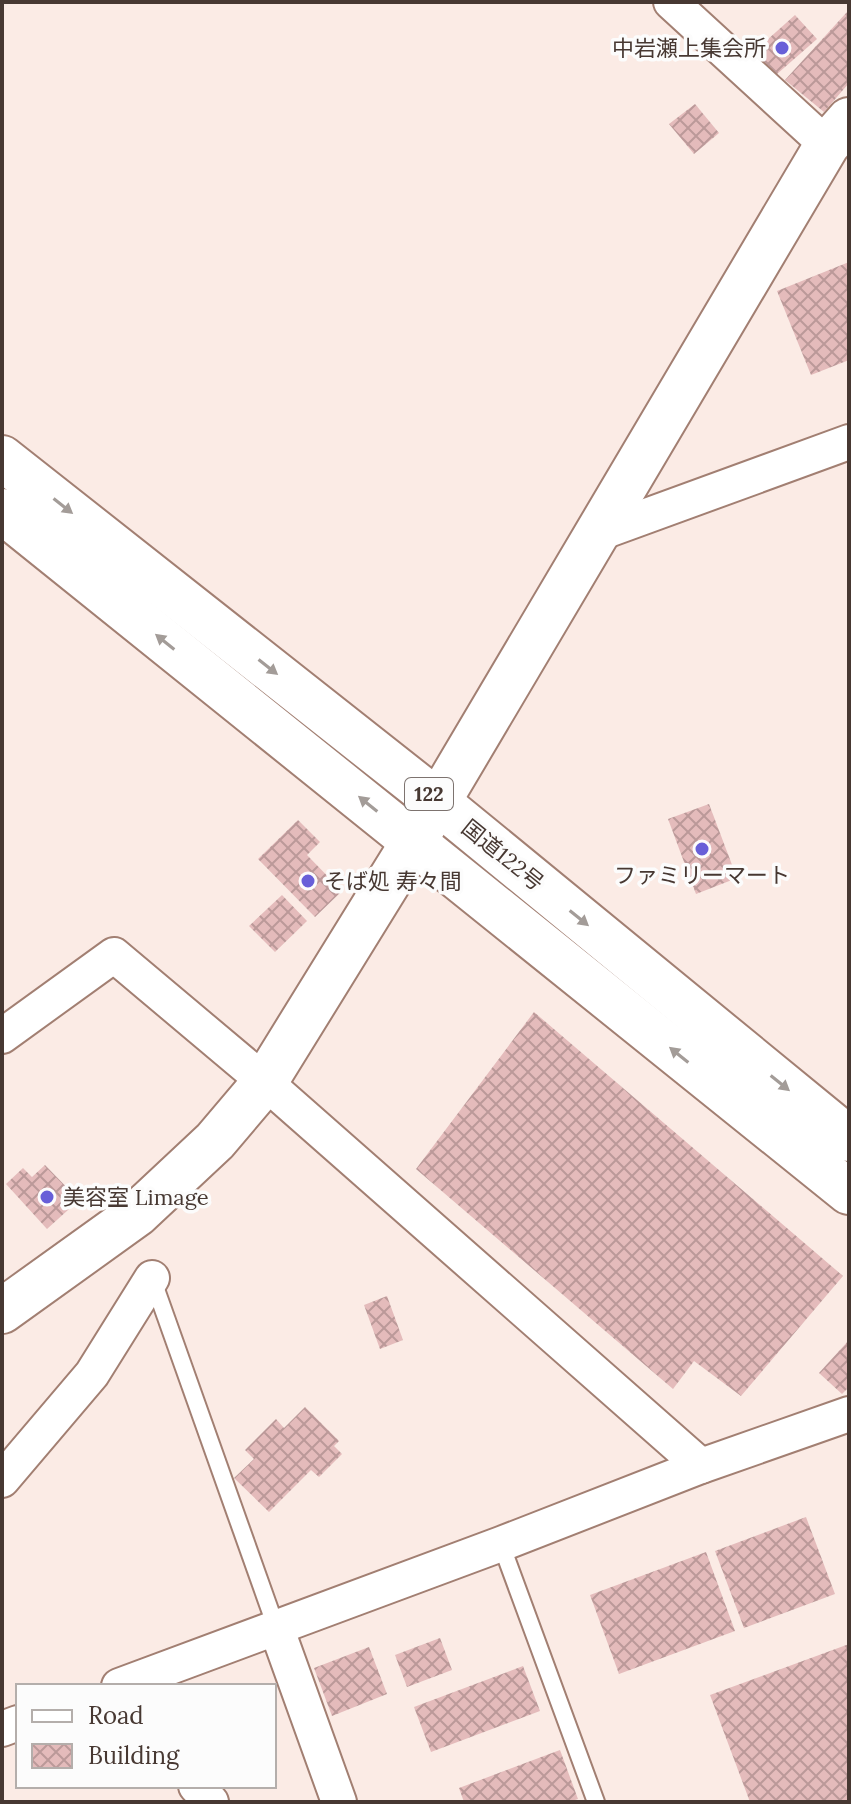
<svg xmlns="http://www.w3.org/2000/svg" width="851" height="1804" font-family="Lora,'Noto Sans JP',serif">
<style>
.building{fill:url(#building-cross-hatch)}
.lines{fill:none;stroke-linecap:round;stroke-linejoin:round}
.lane-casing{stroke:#a27f72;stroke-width:20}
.street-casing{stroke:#a27f72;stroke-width:38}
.secondary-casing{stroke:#a27f72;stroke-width:48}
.highway-casing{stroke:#a27f72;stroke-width:48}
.lane{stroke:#fff;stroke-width:16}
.street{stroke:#fff;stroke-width:34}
.secondary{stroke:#fff;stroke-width:44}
.highway{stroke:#fff;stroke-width:44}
.oneway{fill:#a39c98}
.poi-dot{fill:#685fd8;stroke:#fcfcfc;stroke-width:3}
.labels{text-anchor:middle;stroke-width:7;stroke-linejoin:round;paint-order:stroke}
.shield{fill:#fcfcfc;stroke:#7d736f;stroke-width:2}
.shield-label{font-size:20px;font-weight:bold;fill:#473832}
.poi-label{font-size:22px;fill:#473832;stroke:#fcfcfc;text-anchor:start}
.street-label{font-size:22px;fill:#473832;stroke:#fcfcfc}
</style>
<defs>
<pattern id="building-cross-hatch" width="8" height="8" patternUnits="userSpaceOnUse" patternTransform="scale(2)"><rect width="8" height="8" fill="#e4bbbb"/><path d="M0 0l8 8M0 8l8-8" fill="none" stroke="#b99"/></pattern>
</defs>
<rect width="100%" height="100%" fill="#fbebe5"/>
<!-- building -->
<g class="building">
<path d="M847,12L849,14V83L824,112L785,80Z"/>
<path d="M795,15L817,39L769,81L748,57Z"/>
<path d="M695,104L719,133L694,154L669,124Z"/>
<path d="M849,262V360L811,375L777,291Z"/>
<path d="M709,804L737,878L696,894L668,819Z"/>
<path d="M298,820L320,842L307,855L342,891L315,917L258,859Z"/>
<path d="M282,895L307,921L275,952L249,926Z"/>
<path d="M534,1012L843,1276L741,1396L694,1361L673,1389L416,1169Z"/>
<path d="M45,1165L79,1200L47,1229L6,1184L23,1168L32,1177Z"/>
<path d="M387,1296L403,1340L380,1349L364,1305Z"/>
<path d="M849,1340V1387L842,1394L819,1373Z"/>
<path d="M305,1407L339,1441L334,1446L342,1454L319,1477L311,1470L269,1512L234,1478L254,1459L245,1450L276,1419L284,1428Z"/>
<path d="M806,1517L835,1594L744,1628L715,1551Z"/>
<path d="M706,1552L735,1631L619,1674L590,1595Z"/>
<path d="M440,1638L452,1670L407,1687L395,1655Z"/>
<path d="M849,1644V1802H750L710,1695Z"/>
<path d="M369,1647L387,1694L332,1716L314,1668Z"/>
<path d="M523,1666L540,1711L431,1752L414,1707Z"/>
<path d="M560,1750L578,1799L569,1802H464L459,1788Z"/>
</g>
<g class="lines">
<!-- lane casing -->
<g class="lane-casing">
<g id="lane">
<path d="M152,1278L276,1627"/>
<path d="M501,1544L596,1802"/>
</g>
</g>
<!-- street casing -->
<g class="street-casing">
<g id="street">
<path d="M671,2L827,145"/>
<path d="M597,534L849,442"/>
<path d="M2,1036L114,955L265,1082L701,1466"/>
<path d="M2,1480L92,1374L152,1278"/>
<path d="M276,1627L339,1802"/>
<path d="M119,1686L501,1544L701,1466L849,1414"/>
<path d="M2,1729L18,1723"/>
<path d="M196,1786L211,1802"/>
</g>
</g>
<!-- secondary casing -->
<g class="secondary-casing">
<path id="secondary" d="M2,1311L137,1214L215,1141L265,1082L438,802L827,145L849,120"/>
</g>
<!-- highway casing -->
<g class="highway-casing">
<g id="highway">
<path d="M2,458L438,802L849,1139"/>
<path d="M2,511L849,1192"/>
</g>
</g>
<!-- lane -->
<use href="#lane" class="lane"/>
<!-- street -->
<use href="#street" class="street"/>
<!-- secondary -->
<use href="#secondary" class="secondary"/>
<!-- highway -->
<use href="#highway" class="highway"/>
</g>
<!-- one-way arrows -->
<defs><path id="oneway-solid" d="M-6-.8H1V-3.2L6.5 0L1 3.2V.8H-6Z" transform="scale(2)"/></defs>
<g class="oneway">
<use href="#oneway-solid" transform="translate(63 506) rotate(38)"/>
<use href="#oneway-solid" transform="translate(165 642) rotate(-141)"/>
<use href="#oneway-solid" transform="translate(268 667) rotate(38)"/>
<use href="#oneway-solid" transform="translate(368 804) rotate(-141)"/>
<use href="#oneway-solid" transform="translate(579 918) rotate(39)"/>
<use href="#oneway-solid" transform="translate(679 1055) rotate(-141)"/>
<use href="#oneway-solid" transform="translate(780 1083) rotate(39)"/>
</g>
<!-- markers -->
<g class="poi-dot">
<circle cx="782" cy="48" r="8"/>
<circle cx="702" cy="849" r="8"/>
<circle cx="308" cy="881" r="8"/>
<circle cx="47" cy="1197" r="8"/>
</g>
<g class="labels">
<!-- shield labels -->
<rect class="shield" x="405" y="778" width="48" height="32" rx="6"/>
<g class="shield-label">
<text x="429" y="801">122</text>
</g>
<!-- poi labels -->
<g class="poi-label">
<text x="766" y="56" text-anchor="end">中岩瀬上集会所</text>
<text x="702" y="883" text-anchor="middle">ファミリーマート</text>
<text x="324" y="889">そば処 寿々間</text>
<text x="63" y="1205">美容室 Limage</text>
</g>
<!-- street labels -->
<g class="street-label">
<text transform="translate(503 855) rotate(39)" y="8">国道122号</text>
</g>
</g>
<!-- border -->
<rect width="851" height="1804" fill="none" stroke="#473832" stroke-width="8"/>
<!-- legend -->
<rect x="16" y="1684" width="260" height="104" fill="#fcfcfc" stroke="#b4aeab" stroke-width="2"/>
<rect x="32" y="1710" width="40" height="12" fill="#ffffff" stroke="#b4aeab" stroke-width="2"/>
<text x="88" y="1724" font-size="24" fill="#473832">Road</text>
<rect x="32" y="1744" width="40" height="24" fill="url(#building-cross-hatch)" stroke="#b4aeab" stroke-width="2"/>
<text x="88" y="1764" font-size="24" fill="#473832">Building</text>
</svg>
